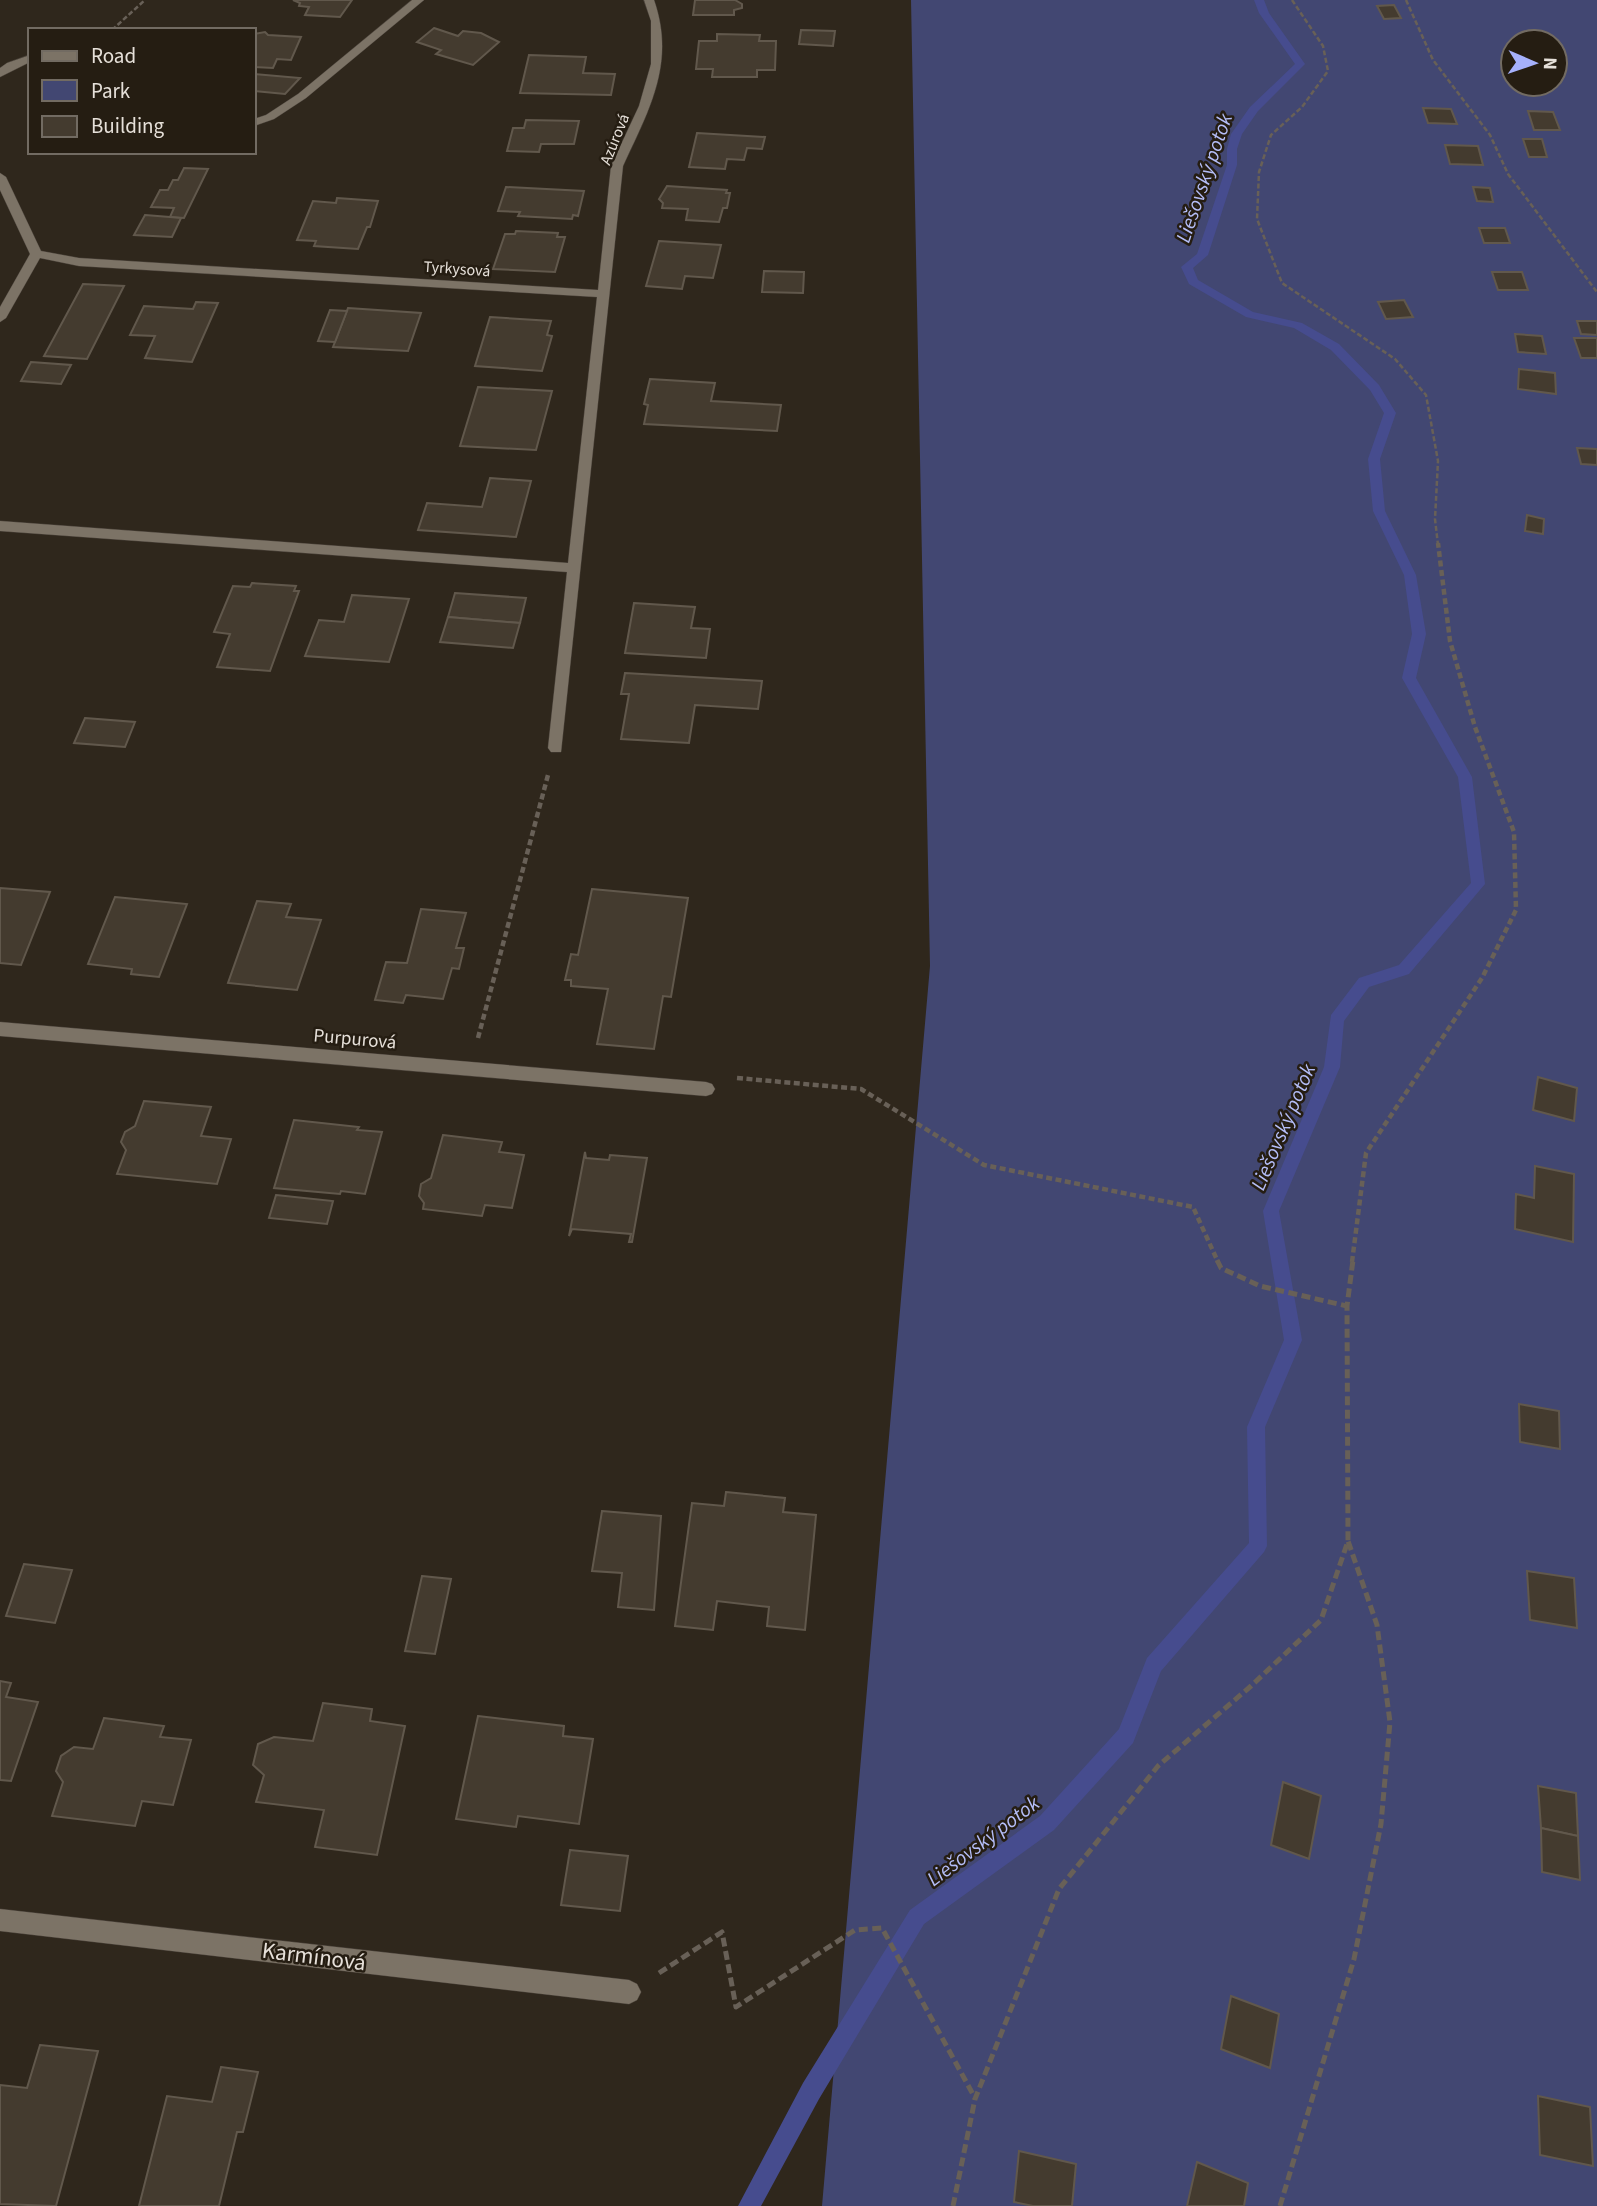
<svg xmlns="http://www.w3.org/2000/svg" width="1597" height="2206" font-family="'Source Sans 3',sans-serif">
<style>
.green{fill:#424772;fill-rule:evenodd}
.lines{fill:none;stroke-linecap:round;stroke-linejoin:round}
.stream{fill:#464c8e;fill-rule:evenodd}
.building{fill:#443b2f;stroke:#61584c;stroke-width:2}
.minor-casing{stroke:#494139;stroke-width:1}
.path-far2{stroke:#686057;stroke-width:2.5;stroke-dasharray:5 2.5;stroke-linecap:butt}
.path-far1{stroke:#686057;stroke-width:4.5;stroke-dasharray:6 3.5;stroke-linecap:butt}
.path{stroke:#686057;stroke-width:5;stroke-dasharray:9 4.5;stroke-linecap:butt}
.minor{fill:#7c7366;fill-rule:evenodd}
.labels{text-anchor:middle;stroke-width:5;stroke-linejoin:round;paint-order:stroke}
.far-street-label{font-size:16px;fill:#e6e0d9;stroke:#251d12}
.street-label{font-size:19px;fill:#e6e0d9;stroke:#251d12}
.water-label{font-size:21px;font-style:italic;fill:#b4bdf7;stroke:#251d12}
.near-street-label{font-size:23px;fill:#e6e0d9;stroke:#251d12}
</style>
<rect width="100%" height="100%" fill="#2f271c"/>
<!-- green -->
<path class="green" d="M911,0H1597V2206H822L930,966ZM1513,42H1555V84H1513Z"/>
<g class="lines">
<!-- stream -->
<path class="stream" d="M1254,0H1264L1269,13L1305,64L1258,111L1242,134L1237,149V165L1208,255L1193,268L1198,280L1253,312L1302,323L1339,344L1379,385L1396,413L1380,459L1385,511L1416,575L1426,634L1416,678L1472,777L1485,884L1409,974L1369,987L1344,1021L1340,1067L1279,1211L1302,1340L1265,1427L1267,1546L1264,1552L1161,1671L1133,1743L1054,1830L924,1924L819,2099L761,2206H738L803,2083L910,1910L1040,1816L1119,1729L1147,1658L1249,1543L1247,1427L1284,1340L1263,1211L1324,1067L1331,1015L1359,978L1399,965L1471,883L1458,777L1402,678L1412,634L1404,575L1373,511L1368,459L1384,413L1370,390L1331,350L1294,328L1246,317L1189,284L1181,267L1197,254L1227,165V149L1231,134L1250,107L1295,64L1259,13Z"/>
</g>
<!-- building -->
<g class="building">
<path d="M293,0H352L340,17L305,15L309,7L299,6L300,3Z"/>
<path d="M695,0H735L742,4V8L734,10V15H693Z"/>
<path d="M1394,5L1401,18L1384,19L1377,6Z"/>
<path d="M434,28L458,36L463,31L481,33L499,42L473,65L436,54L441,50L417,42Z"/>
<path d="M801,30L835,31L833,46L799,44Z"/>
<path d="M265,32L268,35L301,37L291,60L277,59L273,68L254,67V34Z"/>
<path d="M717,34L760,35L759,41H776L775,70H757V77H712L713,69H696L699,41H717Z"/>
<path d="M529,55L586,57L583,73L615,74L611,95L520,93Z"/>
<path d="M254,74L300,78L285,94L254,91Z"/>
<path d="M1423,108L1451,109L1457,124L1428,123Z"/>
<path d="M1528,111L1553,112L1560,130H1534Z"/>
<path d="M526,120L579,121L574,144H541L539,152L507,151L513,128H524Z"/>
<path d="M697,133L765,137L762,149L747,148L744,160L727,159L725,169L689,167Z"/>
<path d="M1523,139H1542L1547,157H1529Z"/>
<path d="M1445,145L1478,146L1483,165L1450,164Z"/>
<path d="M184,168L208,169L184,218L170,217L174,208L151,207L160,190H168L173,180H178Z"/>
<path d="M667,186L727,190L726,193H730L727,208H723L719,222L686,220L688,209L662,208L663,203L659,199Z"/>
<path d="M506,187L584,191L578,216L573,215L572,219L518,216L520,212L498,211Z"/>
<path d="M1473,187L1490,188L1493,202L1477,201Z"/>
<path d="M337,198L378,201L370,227H367L358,249L314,246L316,241L297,240L313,201L336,203Z"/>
<path d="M145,215L170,217L181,218L172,237L134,235Z"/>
<path d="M1479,228H1505L1510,243H1484Z"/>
<path d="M516,231L558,233L557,237H565L555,272L493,269L505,234H515Z"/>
<path d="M659,241L721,245L713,278L685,276L682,289L646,286Z"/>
<path d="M764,271L804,272L803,293L762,292Z"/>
<path d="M1492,272H1522L1528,290H1498Z"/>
<path d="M83,284L124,286L87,359L44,356Z"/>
<path d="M1404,300L1413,317L1386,319L1378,302Z"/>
<path d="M196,302L218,303L192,362L145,358L155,336L130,335L144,306L193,309Z"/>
<path d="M348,308L421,313L408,351L333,347Z"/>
<path d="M330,310L347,311L335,342L318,341Z"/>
<path d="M490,317L551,321L547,335L552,336L542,371L475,366Z"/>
<path d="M1577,321H1597V335L1581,334Z"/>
<path d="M1515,334L1542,336L1546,354L1518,352Z"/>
<path d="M1574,338H1597V358H1581Z"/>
<path d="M31,362L71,365L61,384L21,381Z"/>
<path d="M1519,369L1555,373L1556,394L1518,389Z"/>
<path d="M650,379L715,383L711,401L781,405L777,431L644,424L648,405L644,404Z"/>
<path d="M478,387L552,391L536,450L460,446Z"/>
<path d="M1577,448L1597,449V465L1581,464Z"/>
<path d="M490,478L531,481L516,537L418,530L427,503L482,507Z"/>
<path d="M1527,515L1544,519L1543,534L1525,531Z"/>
<path d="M252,583L296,586L294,591H299L270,671L217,667L230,634L214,632L233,586L250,587Z"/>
<path d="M455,593L526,598L520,623L448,617Z"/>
<path d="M352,595L409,599L389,662L305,656L319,620L344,622Z"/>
<path d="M634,603L695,607L691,628L710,629L706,658L625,653Z"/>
<path d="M448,617L520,623L513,648L440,642Z"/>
<path d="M625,673L762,681L758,709L695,705L689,743L621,739L629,694H621Z"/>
<path d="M85,718L135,722L125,747L74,743Z"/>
<path d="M0,888L50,892L21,965L0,963Z"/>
<path d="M592,889L688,898L671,997L663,996L654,1049L597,1044L608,989L571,986V980H565L571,954L578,955Z"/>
<path d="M115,897L187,904L159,977L131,974L132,969L88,964Z"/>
<path d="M257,901L291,904L286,917L321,920L297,990L228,983Z"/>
<path d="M421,909L466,913L456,948H464L459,969L452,968L443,999L406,995L403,1003L375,1000L386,962L407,963Z"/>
<path d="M1538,1077L1577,1088L1574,1121L1533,1110Z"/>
<path d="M144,1101L211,1107L201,1136L231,1139L217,1184L117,1174L126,1150L121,1142L125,1132L135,1126Z"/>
<path d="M294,1120L359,1127L357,1130L382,1132L365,1194L341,1191L340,1194L274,1188Z"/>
<path d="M443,1135L502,1142L499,1152L524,1155L512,1208L485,1205L482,1216L423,1209L424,1203L419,1196L421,1184L431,1178Z"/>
<path d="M585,1152L586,1158L609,1160L610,1155L647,1158L632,1242H629L631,1234L572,1229L569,1236Z"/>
<path d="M1535,1166L1574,1174L1573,1242L1515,1229L1516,1194L1534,1198Z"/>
<path d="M276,1195L333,1201L327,1224L269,1218Z"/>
<path d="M1519,1404L1559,1411L1560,1449L1520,1442Z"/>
<path d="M726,1492L785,1498L783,1512L816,1515L805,1630L767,1626L769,1607L717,1601L713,1630L675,1626L692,1503L724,1506Z"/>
<path d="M602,1511L661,1516L654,1610L618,1607L622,1573L592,1571Z"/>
<path d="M24,1564L72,1570L55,1623L6,1616Z"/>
<path d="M1527,1571L1574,1578L1577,1628L1530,1620Z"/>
<path d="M422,1576L451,1579L435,1654L405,1651Z"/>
<path d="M0,1681L11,1683L6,1697L38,1702L11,1781L0,1780Z"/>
<path d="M323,1703L372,1709L370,1721L405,1726L377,1855L315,1847L324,1810L256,1802L264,1775L253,1765L258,1744L274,1737L313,1741Z"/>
<path d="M478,1716L564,1726L563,1736L593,1739L579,1824L518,1816L516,1827L456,1819Z"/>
<path d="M104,1718L164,1726L160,1737L191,1740L173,1805L142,1801L135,1826L52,1816L63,1782L56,1771L61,1756L74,1747L93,1749Z"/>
<path d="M1283,1782L1321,1796L1309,1859L1271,1845Z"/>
<path d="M1538,1786L1576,1793L1578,1836L1541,1828Z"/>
<path d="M1541,1828L1578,1836L1580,1880L1542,1872Z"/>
<path d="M570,1850L628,1856L620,1911L561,1905Z"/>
<path d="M1231,1996L1279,2014L1270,2068L1221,2049Z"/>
<path d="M40,2045L98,2051L56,2206L0,2204V2085L27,2088Z"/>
<path d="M221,2067L258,2072L243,2132H237L219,2206H139L167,2096L212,2102Z"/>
<path d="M1538,2096L1590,2107L1593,2166L1540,2155Z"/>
<path d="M1019,2151L1076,2164L1072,2206H1033L1014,2202Z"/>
<path d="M1197,2162L1248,2183L1244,2206H1187Z"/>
</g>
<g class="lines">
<!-- minor casing -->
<g class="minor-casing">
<g id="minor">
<path d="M412,0H424L306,98L274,119L254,126V119L266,115L298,94Z"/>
<path d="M644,0H654C676,63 649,110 623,166L561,752H551L548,748L567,572L0,531V521L568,563L597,297L79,266L40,258L6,318L0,322V307L30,254L0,190V173L6,177L41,251L79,258L598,290L611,166L639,106L651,64V21Z"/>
<path d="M30,55V62L0,77V68L7,63Z"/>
<path d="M0,1022L706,1082L712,1084L715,1089L712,1094L706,1096L0,1036Z"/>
<path d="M0,1909L629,1980L637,1984L641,1992L637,2000L629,2004L0,1931Z"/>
</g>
</g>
<!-- path-far2 -->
<g class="path-far2">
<path d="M1292,0L1323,46L1328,71L1302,107L1271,135L1259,172L1257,219L1282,283L1395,359L1426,395L1438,461L1435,519L1438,545"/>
<path d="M1406,0L1433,60L1490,135L1508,174L1597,292"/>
<path d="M112,30L145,0"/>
</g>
<!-- path-far1 -->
<g class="path-far1">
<path d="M478,1038L548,775"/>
<path d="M737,1078L861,1089L984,1165L1193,1207L1218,1262"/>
<path d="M1352,1262L1366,1153L1482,978L1516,910L1514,832L1475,727L1450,641L1438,543"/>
</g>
<!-- path -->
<g class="path">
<path d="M1217,1260L1221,1268L1260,1286L1347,1306"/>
<path d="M659,1973L722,1932L736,2007L855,1930L882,1928L975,2098"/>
<path d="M953,2206L975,2099L1059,1889L1158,1766L1251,1686L1321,1620L1348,1541L1347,1306L1353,1260"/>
<path d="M1280,2206L1354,1959L1381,1824L1390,1722L1377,1625L1348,1541"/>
</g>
<!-- minor -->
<use href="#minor" class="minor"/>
</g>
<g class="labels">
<!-- far-street labels -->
<g class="far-street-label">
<text transform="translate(614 139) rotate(-68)" y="6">Azúrová</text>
<text transform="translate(457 268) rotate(4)" y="6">Tyrkysová</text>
</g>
<!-- street labels -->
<g class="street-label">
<text transform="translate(355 1038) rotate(5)" y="7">Purpurová</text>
</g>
<!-- water labels -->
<g class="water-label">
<text transform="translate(1204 178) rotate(-71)" y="7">Liešovský potok</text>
<text transform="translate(1283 1127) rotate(-67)" y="7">Liešovský potok</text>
<text transform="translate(983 1841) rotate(-37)" y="7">Liešovský potok</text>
</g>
<!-- near-street labels -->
<g class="near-street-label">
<text transform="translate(314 1956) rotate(7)" y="8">Karmínová</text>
</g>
</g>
<!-- legend -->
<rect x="28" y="28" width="228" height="126" fill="#251d12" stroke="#726b62" stroke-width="2"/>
<rect x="42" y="51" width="35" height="10" fill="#7c7366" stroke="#726b62" stroke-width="2"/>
<text x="91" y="63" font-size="21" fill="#e6e0d9">Road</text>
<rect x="42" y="80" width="35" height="21" fill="#424772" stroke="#726b62" stroke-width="2"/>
<text x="91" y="98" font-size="21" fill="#e6e0d9">Park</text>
<rect x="42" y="116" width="35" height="21" fill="#443b2f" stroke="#726b62" stroke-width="2"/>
<text x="91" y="133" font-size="21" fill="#e6e0d9">Building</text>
<!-- north arrow -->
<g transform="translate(1534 63) rotate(92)"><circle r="33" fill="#251d12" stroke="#726b62" stroke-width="2"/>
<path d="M0-5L12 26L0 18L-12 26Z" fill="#a6b1fc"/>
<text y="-10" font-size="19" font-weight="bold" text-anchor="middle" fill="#e6e0d9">N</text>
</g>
</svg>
